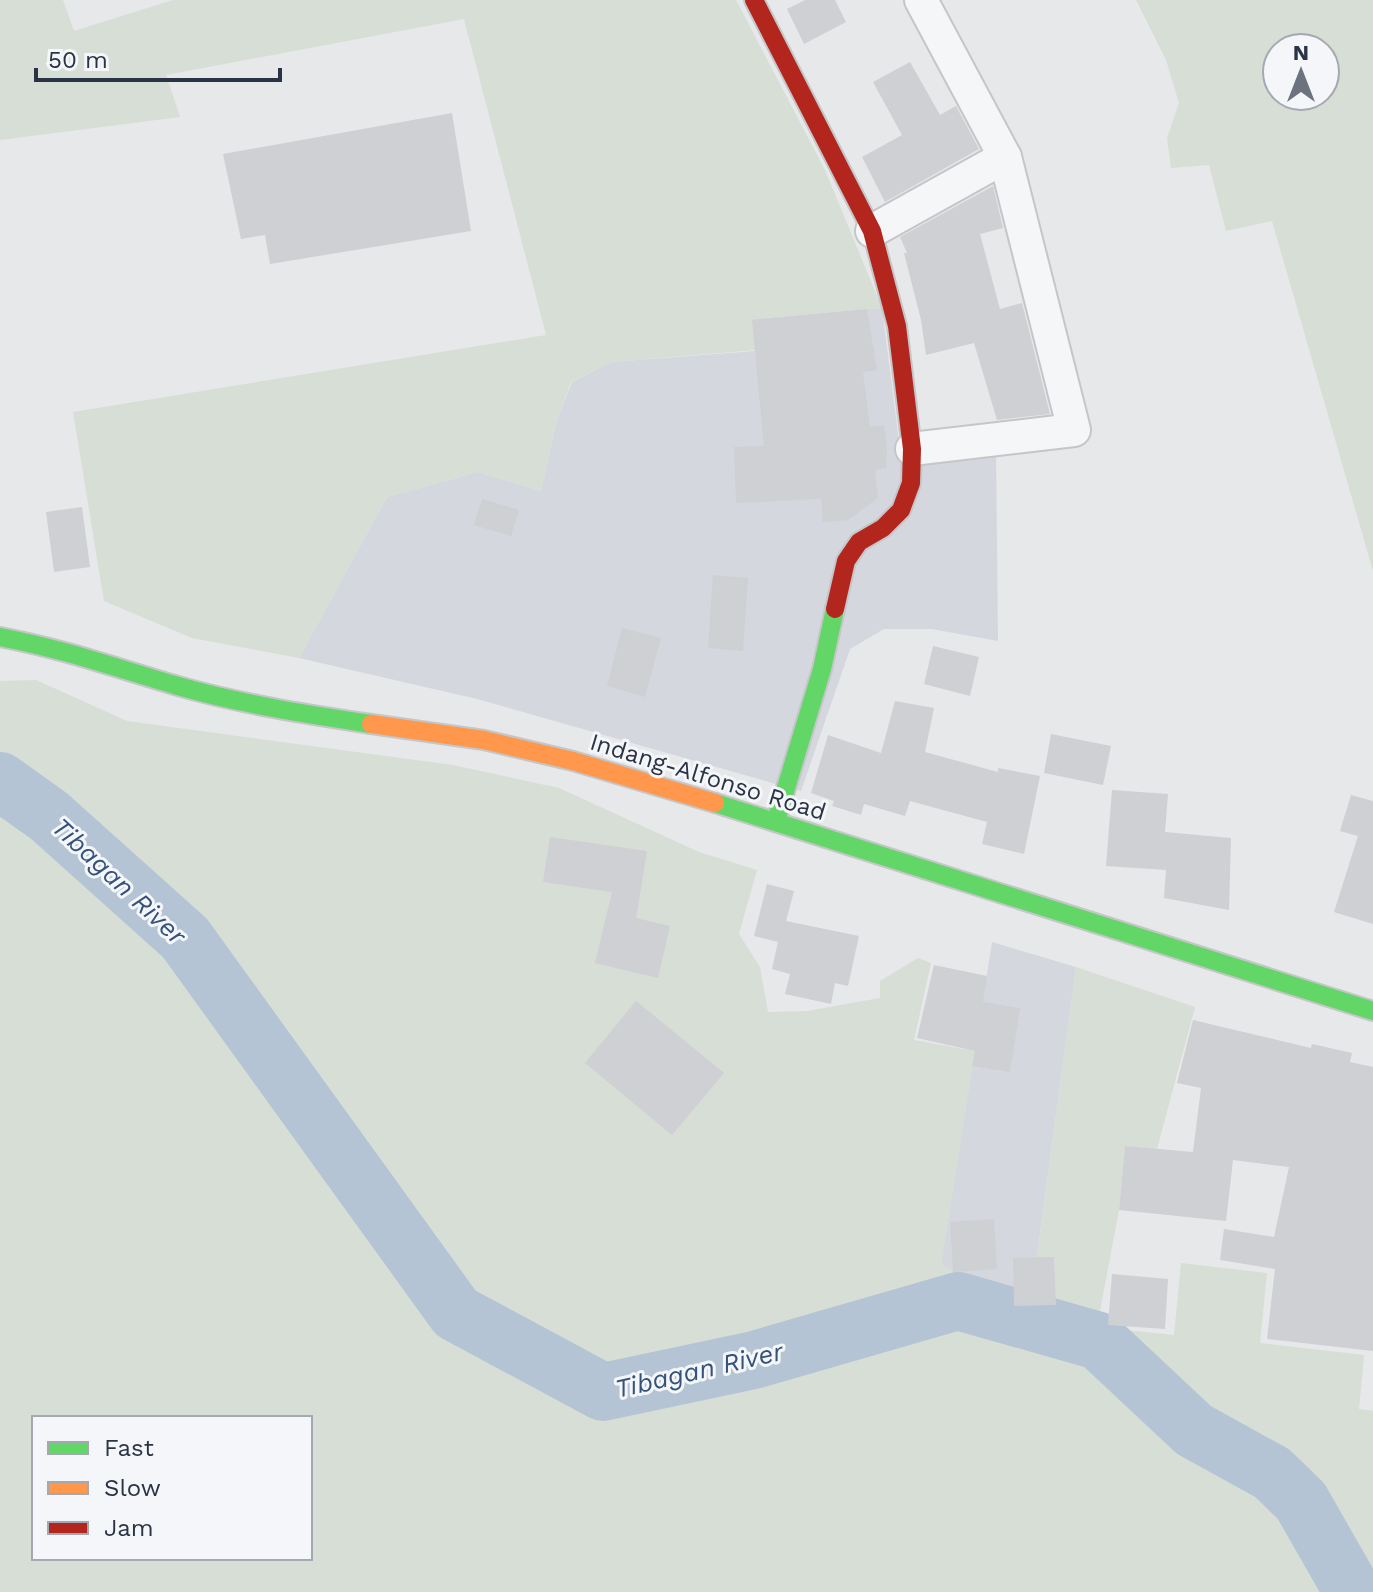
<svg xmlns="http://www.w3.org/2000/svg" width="1373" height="1592" font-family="'Work Sans',sans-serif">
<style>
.built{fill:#d4d7dd}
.green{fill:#d6ded6;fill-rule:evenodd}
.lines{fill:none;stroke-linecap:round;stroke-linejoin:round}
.river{stroke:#b4c4d5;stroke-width:58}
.building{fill:#ced0d3}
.street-casing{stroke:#c4c6c8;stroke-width:36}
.fast-casing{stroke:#c4c6c8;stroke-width:22}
.slow-casing{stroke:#c4c6c8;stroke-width:22}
.jam-casing{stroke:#c4c6c8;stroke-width:22}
.street{stroke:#f5f6f7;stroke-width:32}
.fast{stroke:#63d668;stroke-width:18}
.slow{stroke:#ff974d;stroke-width:18}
.jam{stroke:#b3261e;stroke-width:18}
.labels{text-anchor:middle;stroke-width:6;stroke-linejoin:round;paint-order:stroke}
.street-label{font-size:24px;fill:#2b3445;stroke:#f4f6f9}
.water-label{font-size:26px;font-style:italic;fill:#34527a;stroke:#f4f6f9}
</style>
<rect width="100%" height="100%" fill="#e6e8ea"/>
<!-- built -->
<g class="built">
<path d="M882,308L902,465L996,451L998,641L932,629H884L850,649L801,791L477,699L299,658L387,497L478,472L541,491L557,419L572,382L611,362L755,351L752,319Z"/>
<path d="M992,942L1076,967L1037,1256L1054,1257L1056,1305L1033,1321L941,1264Z"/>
</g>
<!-- green -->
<g class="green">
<path d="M0,0H63L74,31L173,0H736L825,170L882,308L753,319L756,350L611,362L571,382L557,419L541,491L478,472L387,497L299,658L192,638L104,601L73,412L546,335L464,19L166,75L180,117L0,140Z"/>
<path d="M1136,0H1373V571L1272,221L1226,231L1209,165L1171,168L1167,138L1179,103L1166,60ZM1277,48H1325V96H1277Z"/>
<path d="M36,680L127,721L453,765L559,788L699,852L757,870L739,934L760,967L768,1012L807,1011L880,998V981L918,958L931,963L914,1040L975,1051L941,1264L1033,1321L1056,1305L1054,1257H1037L1076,967L1195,1007L1157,1149L1125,1146L1119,1210L1097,1327L1174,1335L1181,1263L1267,1273L1260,1343L1364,1355L1359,1409L1373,1411V1592H0V681ZM34,1418H310V1558H34Z"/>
</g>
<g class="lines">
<!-- river -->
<path class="river" d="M0,781L49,816L185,938L456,1313L603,1392L754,1360L958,1301L1099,1341L1194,1430L1272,1473L1301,1501L1353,1592"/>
</g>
<!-- building -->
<g class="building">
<path d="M805,0H835L846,22L804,44L787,9Z"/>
<path d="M910,62L940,115L956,106L979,149L885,202L862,157L902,135L873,82Z"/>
<path d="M452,113L471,231L270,264L265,235L241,239L223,154Z"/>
<path d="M993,186L1003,228L980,234L1000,309L1022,303L1050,414L997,420L974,343L926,355L921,320L904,253H907L900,237Z"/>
<path d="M867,309L877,370L863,372L870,427L884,425L887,450L886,468L875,470L878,498L848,520L823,522L821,499L736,503L734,447L764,446L752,320Z"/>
<path d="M482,499L519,510L511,536L474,525Z"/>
<path d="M82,507L90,567L54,572L46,512Z"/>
<path d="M713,575L748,578L743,651L708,648Z"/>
<path d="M622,628L661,638L645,697L607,686Z"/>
<path d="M933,646L979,657L970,696L924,684Z"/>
<path d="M895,701L934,708L925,752L998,772V768L1040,776L1024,854L982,844L987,822L910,801L905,816L864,804L861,815L832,806L834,801L811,793L828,735L881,753Z"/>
<path d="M1051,734L1111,746L1103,785L1044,773Z"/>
<path d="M1112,790L1168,794L1165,832L1231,838L1229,910L1164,898L1166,870L1106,866Z"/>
<path d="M1351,795L1373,801V924L1334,912L1358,836L1340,831Z"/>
<path d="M550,837L647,851L636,918L670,926L658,978L595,963L612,892L543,882Z"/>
<path d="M767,884L794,891L786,921L859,936L848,986L835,983L831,1004L785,994L790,974L772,969L778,942L754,936Z"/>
<path d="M934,965L987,976L983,1002L1020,1008L1010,1072L972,1066L975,1051L917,1038Z"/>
<path d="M636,1001L724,1073L672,1135L585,1063Z"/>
<path d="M1193,1020L1311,1048L1312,1044L1352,1053L1350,1062L1373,1067V1351L1267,1339L1275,1269L1220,1260L1224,1229L1274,1237L1289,1167L1233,1160L1226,1221L1119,1210L1125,1146L1193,1152L1201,1088L1177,1083Z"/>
<path d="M994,1219L997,1269L953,1272L950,1222Z"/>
<path d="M1054,1257L1056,1305L1014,1306L1013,1258Z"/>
<path d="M1112,1274L1168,1279L1165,1329L1108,1325Z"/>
</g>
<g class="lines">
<!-- street casing -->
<g class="street-casing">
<g id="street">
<path d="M872,231L1005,157"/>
<path d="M912,449L1074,430L1005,157L921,0"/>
</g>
</g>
<!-- fast casing -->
<g class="fast-casing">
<g id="fast">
<path d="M0,637C64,649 116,668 178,686C241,704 305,714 371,724"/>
<path d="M715,803L1373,1011"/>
<path d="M776,821L822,669L835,609"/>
</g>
</g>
<!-- slow casing -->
<g class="slow-casing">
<path id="slow" d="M371,724L484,740L573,761L715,803"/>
</g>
<!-- jam casing -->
<g class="jam-casing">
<path id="jam" d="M754,0L872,231L897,326L912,449L911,483L901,510L883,528L859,542L846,561L835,609"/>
</g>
<!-- street -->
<use href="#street" class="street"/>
<!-- fast -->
<use href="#fast" class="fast"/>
<!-- slow -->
<use href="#slow" class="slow"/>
<!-- jam -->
<use href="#jam" class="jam"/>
</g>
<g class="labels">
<!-- street labels -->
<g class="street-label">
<text transform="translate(708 777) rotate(17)" y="8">Indang-Alfonso Road</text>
</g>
<!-- water labels -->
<g class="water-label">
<text transform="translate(119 881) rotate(43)" y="9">Tibagan River</text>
<text transform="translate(699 1370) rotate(-13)" y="9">Tibagan River</text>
</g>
</g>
<!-- legend -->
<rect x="32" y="1416" width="280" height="144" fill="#f4f6f9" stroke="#a4a8b1" stroke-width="2"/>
<rect x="48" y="1442" width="40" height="12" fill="#63d668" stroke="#a4a8b1" stroke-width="2"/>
<text x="104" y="1456" font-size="24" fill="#2b3445">Fast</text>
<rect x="48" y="1482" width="40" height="12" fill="#ff974d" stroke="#a4a8b1" stroke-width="2"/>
<text x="104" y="1496" font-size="24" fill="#2b3445">Slow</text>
<rect x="48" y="1522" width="40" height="12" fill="#b3261e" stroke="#a4a8b1" stroke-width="2"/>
<text x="104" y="1536" font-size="24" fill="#2b3445">Jam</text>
<!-- north arrow -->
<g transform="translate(1301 72)"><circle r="38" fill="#f4f6f9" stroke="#a4a8b1" stroke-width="2"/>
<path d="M0-6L14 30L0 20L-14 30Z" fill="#6c737f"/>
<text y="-12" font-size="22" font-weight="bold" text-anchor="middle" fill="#2b3445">N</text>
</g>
<!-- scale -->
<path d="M36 68v12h244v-12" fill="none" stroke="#2b3445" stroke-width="4"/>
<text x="48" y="68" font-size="24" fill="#2b3445" stroke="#f4f6f9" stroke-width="6" paint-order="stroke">50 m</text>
</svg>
